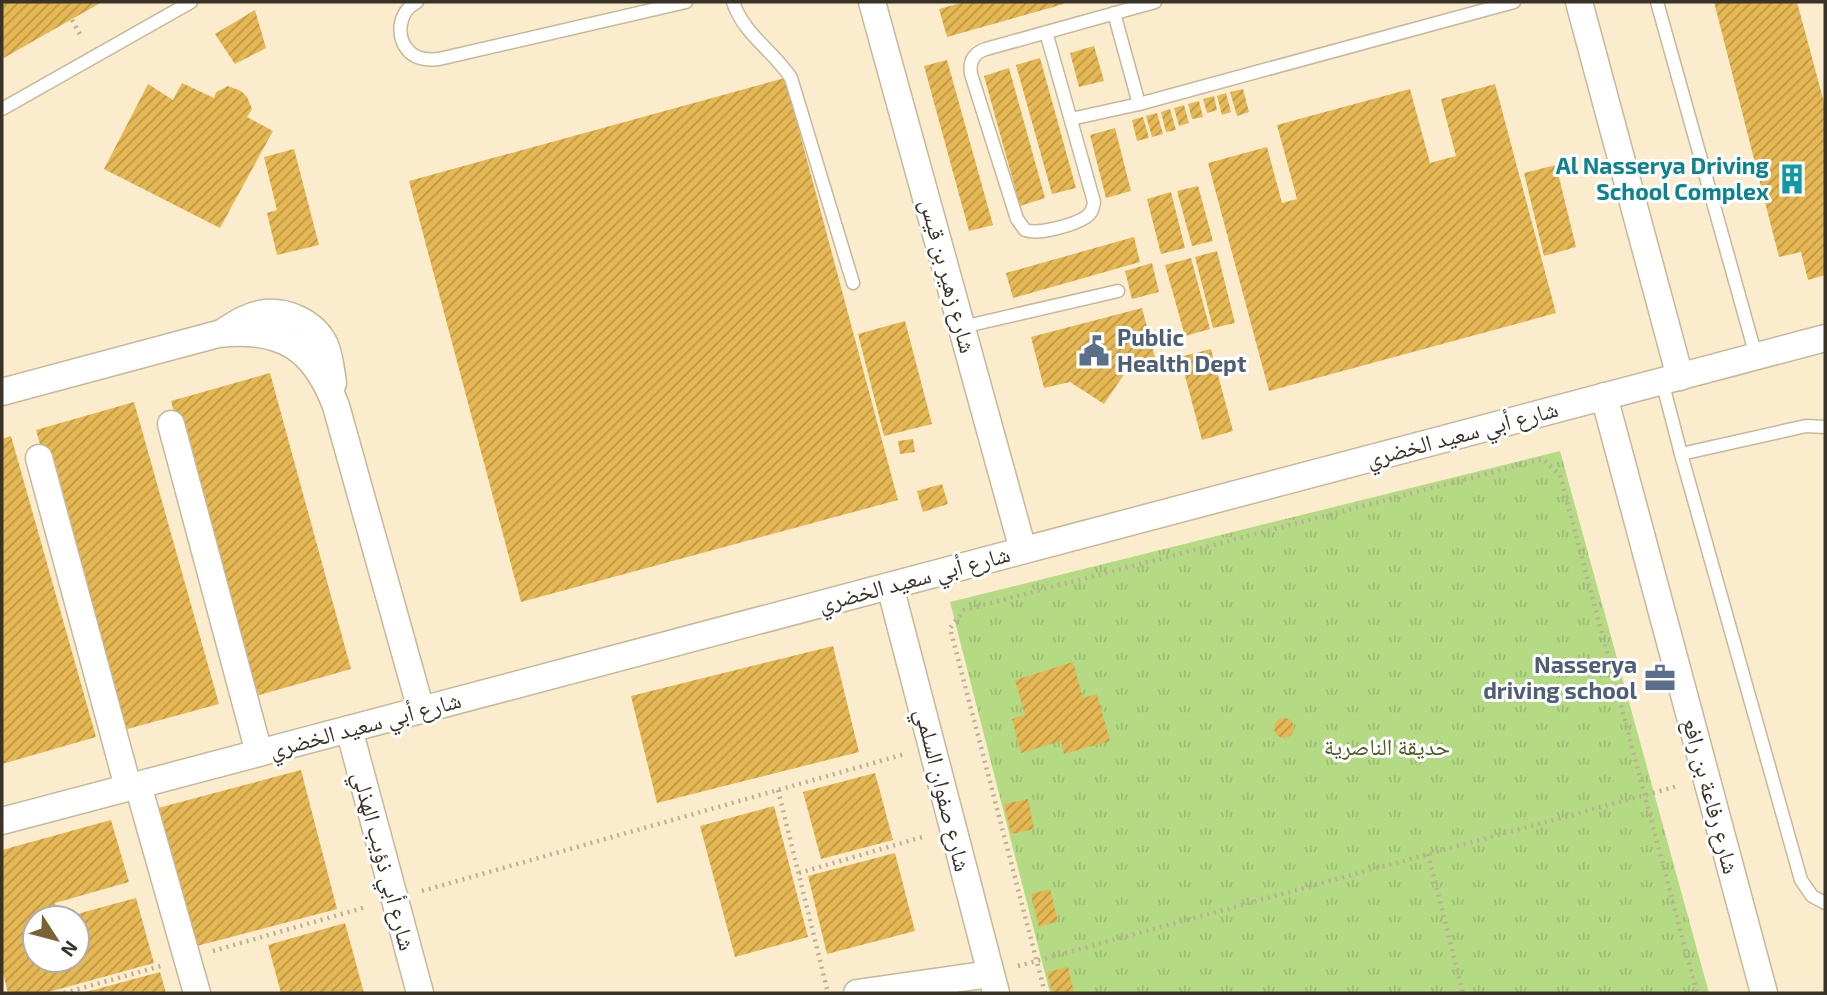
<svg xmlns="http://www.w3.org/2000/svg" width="1827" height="995" font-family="'Exo 2','Noto Naskh Arabic',sans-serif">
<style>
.park{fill:url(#park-tufts)}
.building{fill:url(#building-hatch)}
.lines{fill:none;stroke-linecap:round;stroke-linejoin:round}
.service-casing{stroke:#c6b89a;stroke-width:15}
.minor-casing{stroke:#c6b89a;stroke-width:29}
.path{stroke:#bbaf96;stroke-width:4.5;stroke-dasharray:2 5;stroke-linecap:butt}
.service{stroke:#fff;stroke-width:12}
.minor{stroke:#fff;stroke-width:26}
.labels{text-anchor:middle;stroke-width:6;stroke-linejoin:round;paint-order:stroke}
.culture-label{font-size:23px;font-weight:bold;fill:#0d838f;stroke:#fff;text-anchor:end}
.street-label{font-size:23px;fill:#393327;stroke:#fff}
.service-label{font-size:23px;font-weight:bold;fill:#4e5e75;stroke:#fff;text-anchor:start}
.park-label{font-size:23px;fill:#455e1e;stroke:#fff}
</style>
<defs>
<pattern id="park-tufts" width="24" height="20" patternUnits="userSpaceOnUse" patternTransform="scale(1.75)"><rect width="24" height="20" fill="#b5da84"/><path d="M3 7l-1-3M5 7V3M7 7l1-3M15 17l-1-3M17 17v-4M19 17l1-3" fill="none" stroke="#9cbc72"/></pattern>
<pattern id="building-hatch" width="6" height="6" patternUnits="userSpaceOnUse" patternTransform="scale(1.75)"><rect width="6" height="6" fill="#e5b854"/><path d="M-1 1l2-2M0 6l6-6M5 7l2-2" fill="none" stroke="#bb9646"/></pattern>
</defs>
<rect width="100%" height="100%" fill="#fbeccd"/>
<!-- park -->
<path class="park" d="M1560,451L1709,993H1050L950,602Z"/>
<!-- building -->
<g class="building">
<path d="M2,2H102L2,59Z"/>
<path d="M964,2H1063L1064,4L947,37L939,9Z"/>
<path d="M1714,2H1797L1825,106V275L1808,280L1801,252L1779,257Z"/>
<path d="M255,10L266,48L235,64L215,34Z"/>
<path d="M1094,46L1104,81L1079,87L1070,53Z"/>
<path d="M1040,58L1076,188L1052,194L1016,65Z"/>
<path d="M947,60L993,225L969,231L924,66Z"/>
<path d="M1009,68L1045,198L1020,206L984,76Z"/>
<path d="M785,78L898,500L521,602L409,181Z"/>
<path d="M182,83L214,98L216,92L228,86L241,91L247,97L252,109L247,117L273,131L220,228L104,169L148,84L173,100Z"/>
<path d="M1495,84L1556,313L1269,391L1208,163L1267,147L1282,203L1297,199L1277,125L1410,89L1430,163L1456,156L1441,99Z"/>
<path d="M1243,89L1249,112L1237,116L1230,92Z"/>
<path d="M1226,93L1231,112L1222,115L1217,96Z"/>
<path d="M1214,96L1217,110L1207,113L1203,99Z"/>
<path d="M1199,101L1203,117L1192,119L1188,104Z"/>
<path d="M1184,105L1189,123L1179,126L1174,108Z"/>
<path d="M1170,109L1176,130L1166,132L1161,112Z"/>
<path d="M1157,113L1163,134L1152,137L1146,116Z"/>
<path d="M1143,117L1149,138L1137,141L1132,120Z"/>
<path d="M1115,128L1131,191L1106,198L1090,135Z"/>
<path d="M294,149L319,245L277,255L267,213L277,210L264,157Z"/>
<path d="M1556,165L1576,247L1544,256L1524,173Z"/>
<path d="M1198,186L1213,241L1192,246L1177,191Z"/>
<path d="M1171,192L1185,248L1161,254L1147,199Z"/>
<path d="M1134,237L1140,262L1013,298L1006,273Z"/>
<path d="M1217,251L1235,323L1213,328L1195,257Z"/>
<path d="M1191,258L1210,329L1185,336L1165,265Z"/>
<path d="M1152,263L1159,292L1132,299L1125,271Z"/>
<path d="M1142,308L1157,365L1125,373L1104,404L1070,382L1044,388L1031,337Z"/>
<path d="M905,321L932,424L884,436L858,334Z"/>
<path d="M1211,349L1233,431L1202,440L1180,357Z"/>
<path d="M270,373L351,669L252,697L171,401Z"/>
<path d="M134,402L219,704L120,731L36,430Z"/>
<path d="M11,436L96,737L2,764V439Z"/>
<path d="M913,439L915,452L900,454L898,441Z"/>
<path d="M942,484L948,504L923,512L917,491Z"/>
<path d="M833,646L859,752L657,803L631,696Z"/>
<path d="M1073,662L1083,698L1097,694L1110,741L1064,754L1061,741L1021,753L1012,719L1025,715L1015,680Z"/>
<circle cx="1284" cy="728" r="10"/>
<path d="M301,770L337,909L193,947L158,808Z"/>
<path d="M875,773L893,840L821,859L803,792Z"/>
<path d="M1028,799L1034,829L1011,834L1004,804Z"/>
<path d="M774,806L808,937L735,957L700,826Z"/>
<path d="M111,820L129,882L55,903L59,918H35V960H77V918L66,917L136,898L154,963L45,993H8L2,969V850Z"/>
<path d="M895,853L915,931L827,954L808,876Z"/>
<path d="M1050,889L1058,921L1039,927L1031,894Z"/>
<path d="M345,923L364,993H281L268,945Z"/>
<path d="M1068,967L1074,993H1052L1047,972Z"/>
<path d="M160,972L166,993H86V992Z"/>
</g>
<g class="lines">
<!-- service casing -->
<g class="service-casing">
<g id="service">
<path d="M417,2C398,11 394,40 412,54C420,60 430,60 439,59L686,2"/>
<path d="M733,2C744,35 773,50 791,78L853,283"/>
<path d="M1657,2L1756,356"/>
<path d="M1114,13L1139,104"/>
<path d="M1046,32L1094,202C1093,208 1092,213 1086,217C1074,225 1038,235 1025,230L1017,219L971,74C969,61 974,53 986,49L1155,2"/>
<path d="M2,109L191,2"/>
<path d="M1071,119L1139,104L1514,2"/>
<path d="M962,327L1118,291"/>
<path d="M1662,381L1681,454"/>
<path d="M1825,427L1806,426L1681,454L1801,880L1812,896L1825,903"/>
</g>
</g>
<!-- minor casing -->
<g class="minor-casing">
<g id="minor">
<path d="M872,2L1023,550"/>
<path d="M1579,2L1680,377"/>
<path d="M226,330C236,324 248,316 260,314C285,309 314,322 325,345C330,357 331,370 333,383"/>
<path d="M2,392L218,334C281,327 314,347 336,406L421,710"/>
<path d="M1604,396L1764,993"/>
<path d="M171,424L259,753"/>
<path d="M39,458L128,787"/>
<path d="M890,586L996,993"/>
<path d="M349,729L420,993"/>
<path d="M138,785L197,993"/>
<path d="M2,821L1825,338"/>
<path d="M857,993L990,974"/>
</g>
</g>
<!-- path -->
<g class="path">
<path d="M72,20L82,38"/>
<path d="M778,790L827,989"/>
<path d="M1428,854L1463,993"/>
<path d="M799,873L926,836"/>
<path d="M422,891L905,754"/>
<path d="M213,951L366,907"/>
<path d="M1018,966L1678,786"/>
<path d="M64,993L161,966"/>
<path d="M1045,993L950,628L964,610L1543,459L1560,475L1697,993"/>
</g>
<!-- service -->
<use href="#service" class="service"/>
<!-- minor -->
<use href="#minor" class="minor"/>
</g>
<!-- icons -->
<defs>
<g id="building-bare" transform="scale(2.415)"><path d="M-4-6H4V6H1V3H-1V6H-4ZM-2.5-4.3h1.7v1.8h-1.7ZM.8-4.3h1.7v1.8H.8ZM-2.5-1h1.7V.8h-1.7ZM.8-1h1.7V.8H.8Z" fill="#0f9aa8" stroke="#fff" stroke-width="2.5" paint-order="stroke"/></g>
<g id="civic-bare" transform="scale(2.415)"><path d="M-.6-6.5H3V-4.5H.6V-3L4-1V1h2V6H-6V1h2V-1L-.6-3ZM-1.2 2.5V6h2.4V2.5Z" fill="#5c6f8a" stroke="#fff" stroke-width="2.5" paint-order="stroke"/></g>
<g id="office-bare" transform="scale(2.415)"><path d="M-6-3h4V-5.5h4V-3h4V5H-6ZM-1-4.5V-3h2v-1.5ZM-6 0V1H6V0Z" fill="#5c6f8a" stroke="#fff" stroke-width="2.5" paint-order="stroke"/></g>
</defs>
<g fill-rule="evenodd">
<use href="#building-bare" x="1792" y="179"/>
<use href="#civic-bare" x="1094" y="351"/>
<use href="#office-bare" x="1660" y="678"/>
</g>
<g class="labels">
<!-- culture labels -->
<g class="culture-label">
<text x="1769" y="174">Al Nasserya Driving<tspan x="1769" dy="26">School Complex</tspan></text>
</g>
<!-- street labels -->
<g class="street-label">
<text transform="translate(948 276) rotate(75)" y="8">شارع زهير بن قيس</text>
<text transform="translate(1462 434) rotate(-15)" y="8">شارع أبي سعيد الخضري</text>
<text transform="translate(914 579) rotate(-15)" y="8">شارع أبي سعيد الخضري</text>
<text transform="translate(365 725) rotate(-15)" y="8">شارع أبي سعيد الخضري</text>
<text transform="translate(943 790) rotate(76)" y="8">شارع صفوان السلمي</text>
<text transform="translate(1711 796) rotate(75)" y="8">شارع رفاعة بن رافع</text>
<text transform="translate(384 861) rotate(75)" y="8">شارع أبي ذؤيب الهذلي</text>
</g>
<!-- service labels -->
<g class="service-label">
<text x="1117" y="346">Public<tspan x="1117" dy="26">Health Dept</tspan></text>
<text x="1637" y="673" text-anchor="end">Nasserya<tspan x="1637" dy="26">driving school</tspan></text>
</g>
<!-- park labels -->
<g class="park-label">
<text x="1387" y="755">حديقة الناصرية</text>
</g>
</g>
<!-- border -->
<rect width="1827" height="995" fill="none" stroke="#393327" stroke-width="7"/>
<!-- north arrow -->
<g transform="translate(56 939) rotate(126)"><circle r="33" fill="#ffffff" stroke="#b0ada9" stroke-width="2"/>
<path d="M0-5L12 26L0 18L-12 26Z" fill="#796332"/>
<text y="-10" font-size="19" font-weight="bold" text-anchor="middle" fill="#393327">N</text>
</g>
</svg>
